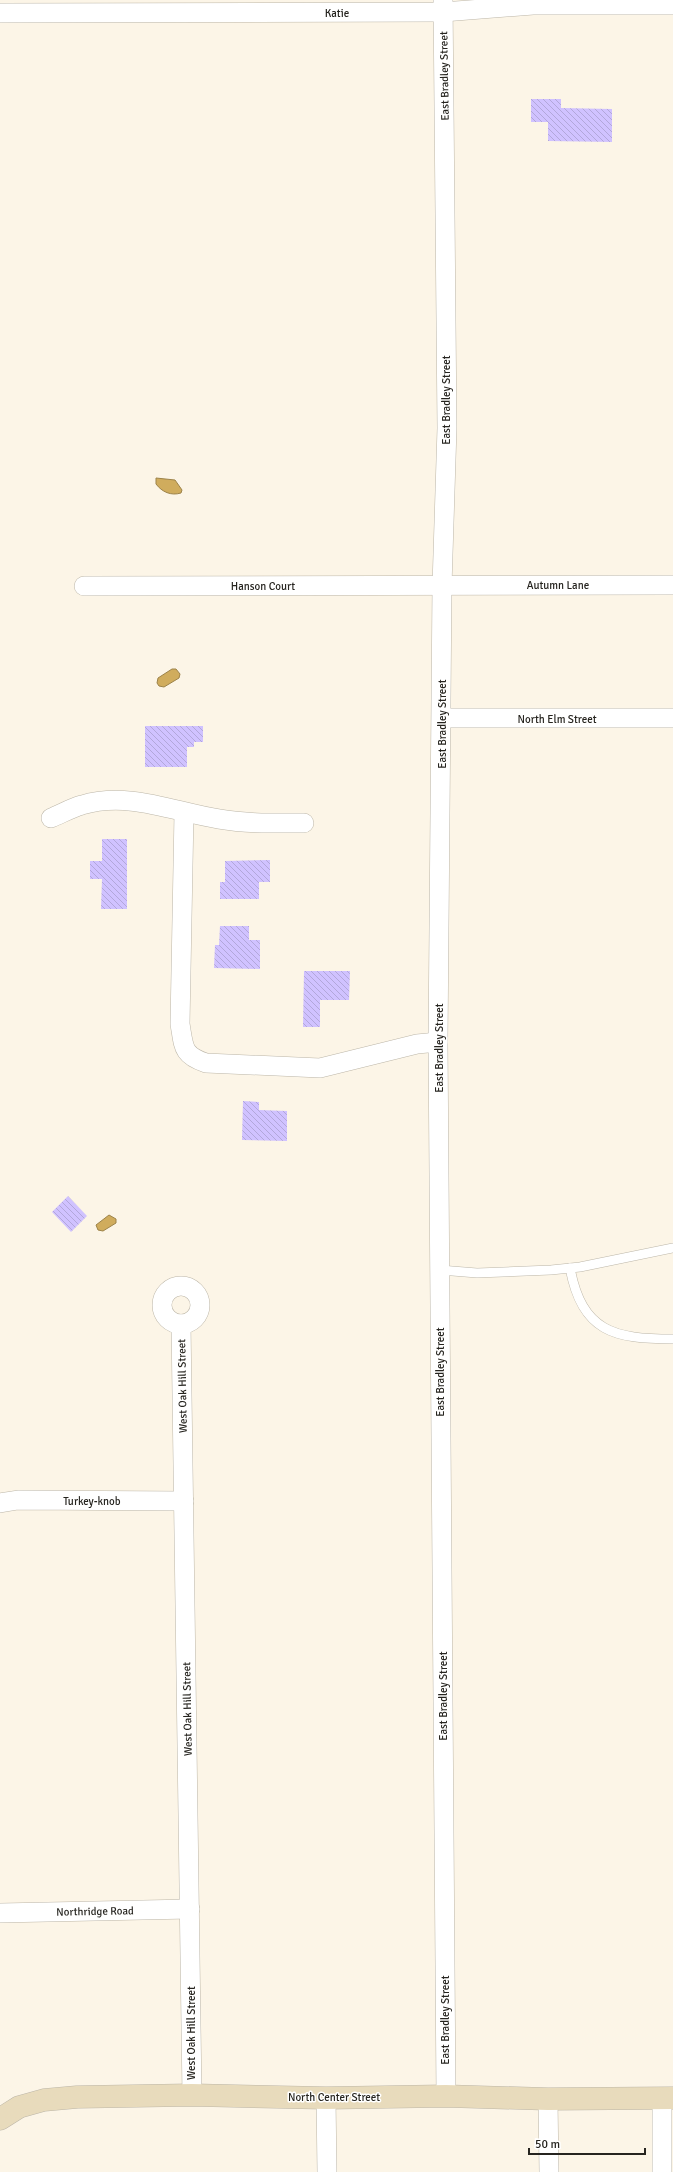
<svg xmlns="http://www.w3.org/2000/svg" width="673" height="2172" font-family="Signika,sans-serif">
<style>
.water{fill:#d0ac5d;stroke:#9d834a}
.building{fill:url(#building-back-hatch)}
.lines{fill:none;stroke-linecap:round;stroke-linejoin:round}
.lane-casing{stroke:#bcb6a8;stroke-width:10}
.street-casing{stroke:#bcb6a8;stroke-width:20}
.secondary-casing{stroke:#bcb6a8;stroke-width:23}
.lane{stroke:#fff;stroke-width:9}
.street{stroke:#fff;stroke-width:19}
.secondary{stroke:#e8dbbc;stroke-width:22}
.labels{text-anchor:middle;stroke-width:3;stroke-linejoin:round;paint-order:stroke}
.street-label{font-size:11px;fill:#26241f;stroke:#fff}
</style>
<defs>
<pattern id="building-back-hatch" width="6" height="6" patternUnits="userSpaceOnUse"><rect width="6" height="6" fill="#d0c2ff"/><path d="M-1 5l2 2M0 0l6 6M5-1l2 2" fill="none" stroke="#b2a7da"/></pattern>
</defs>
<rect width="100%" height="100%" fill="#fcf5e7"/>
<!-- water -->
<g class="water">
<path d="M156,478L175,480L182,490L181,493C171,496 162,492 156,484Z"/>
<path d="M172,669H176L180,674L179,678L164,687L159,686L157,683L158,678Z"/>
<path d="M109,1215L116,1219V1223L103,1231L98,1230L96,1225Z"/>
</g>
<!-- building -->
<g class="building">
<path d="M531,99H561V108L612,109V142L548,141V122H531Z"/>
<path d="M145,726H203V742H194V747H187V767H145Z"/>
<path d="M102,839H127V909H101L102,879H90V861H102Z"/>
<path d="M270,860V882H259V899H220V882H225V861Z"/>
<path d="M220,926H249V940H260V969L214,968L215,945H219Z"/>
<path d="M304,971H350L349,1000H320V1027H303Z"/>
<path d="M243,1101L259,1102V1110L287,1111V1141L242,1140Z"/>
<path d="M68,1196L87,1216L71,1232L52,1212Z"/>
</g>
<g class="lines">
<!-- lane casing -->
<g class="lane-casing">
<g id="lane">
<path d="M570,1268C582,1332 614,1339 673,1339"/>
<path d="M440,1270L477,1273L551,1270L580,1267L673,1248"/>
</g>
</g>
<!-- street casing -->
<g class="street-casing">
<g id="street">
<path d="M443,0L447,428L442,586L438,1042L446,2096"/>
<path d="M0,13L443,12L533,5H673"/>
<path d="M84,586L673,585"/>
<path d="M442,718H673"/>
<path d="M184,813L180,1024C184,1047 182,1055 206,1063L320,1068L417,1044L438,1042"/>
<path d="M51,818C61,814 71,808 82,805C129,791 174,812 219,819C248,824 276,823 304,823"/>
<circle cx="181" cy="1305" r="19"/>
<path d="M181,1324L192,2095"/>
<path d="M0,1503L18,1500L184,1501"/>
<path d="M0,1913L190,1909"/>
<path d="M326,2098L327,2172"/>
<path d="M548,2099L549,2172"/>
<path d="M662,2172V2098"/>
</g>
</g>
<!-- secondary casing -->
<g class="secondary-casing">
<path id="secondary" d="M0,2119L19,2107L44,2100L77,2097L192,2095L326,2098L446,2096L548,2099L673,2098"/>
</g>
<!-- lane -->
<use href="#lane" class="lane"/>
<!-- street -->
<use href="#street" class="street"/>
<!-- secondary -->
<use href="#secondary" class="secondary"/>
</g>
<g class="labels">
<!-- street labels -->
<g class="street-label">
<text x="337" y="17">Katie</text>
<text transform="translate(444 76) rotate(-91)" y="4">East Bradley Street</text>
<text transform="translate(446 400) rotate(-90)" y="4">East Bradley Street</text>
<text x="558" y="589">Autumn Lane</text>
<text x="263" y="590">Hanson Court</text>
<text x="557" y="723">North Elm Street</text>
<text transform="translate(442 724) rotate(-90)" y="4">East Bradley Street</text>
<text transform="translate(439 1048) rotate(-90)" y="4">East Bradley Street</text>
<text transform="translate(440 1372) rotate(-90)" y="4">East Bradley Street</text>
<text transform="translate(182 1386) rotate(-91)" y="4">West Oak Hill Street</text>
<text x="92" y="1505">Turkey-knob</text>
<text transform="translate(443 1696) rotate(-90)" y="4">East Bradley Street</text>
<text transform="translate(187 1709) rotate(-91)" y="4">West Oak Hill Street</text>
<text transform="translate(95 1911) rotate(-1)" y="4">Northridge Road</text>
<text transform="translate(445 2020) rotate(-90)" y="4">East Bradley Street</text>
<text transform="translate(191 2033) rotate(-90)" y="4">West Oak Hill Street</text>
<text x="334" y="2101">North Center Street</text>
</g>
</g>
<!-- scale -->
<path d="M529 2148v6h116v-6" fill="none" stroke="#26241f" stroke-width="2"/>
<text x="535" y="2148" font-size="12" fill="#26241f" stroke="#ffffff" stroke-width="3" paint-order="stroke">50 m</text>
</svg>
